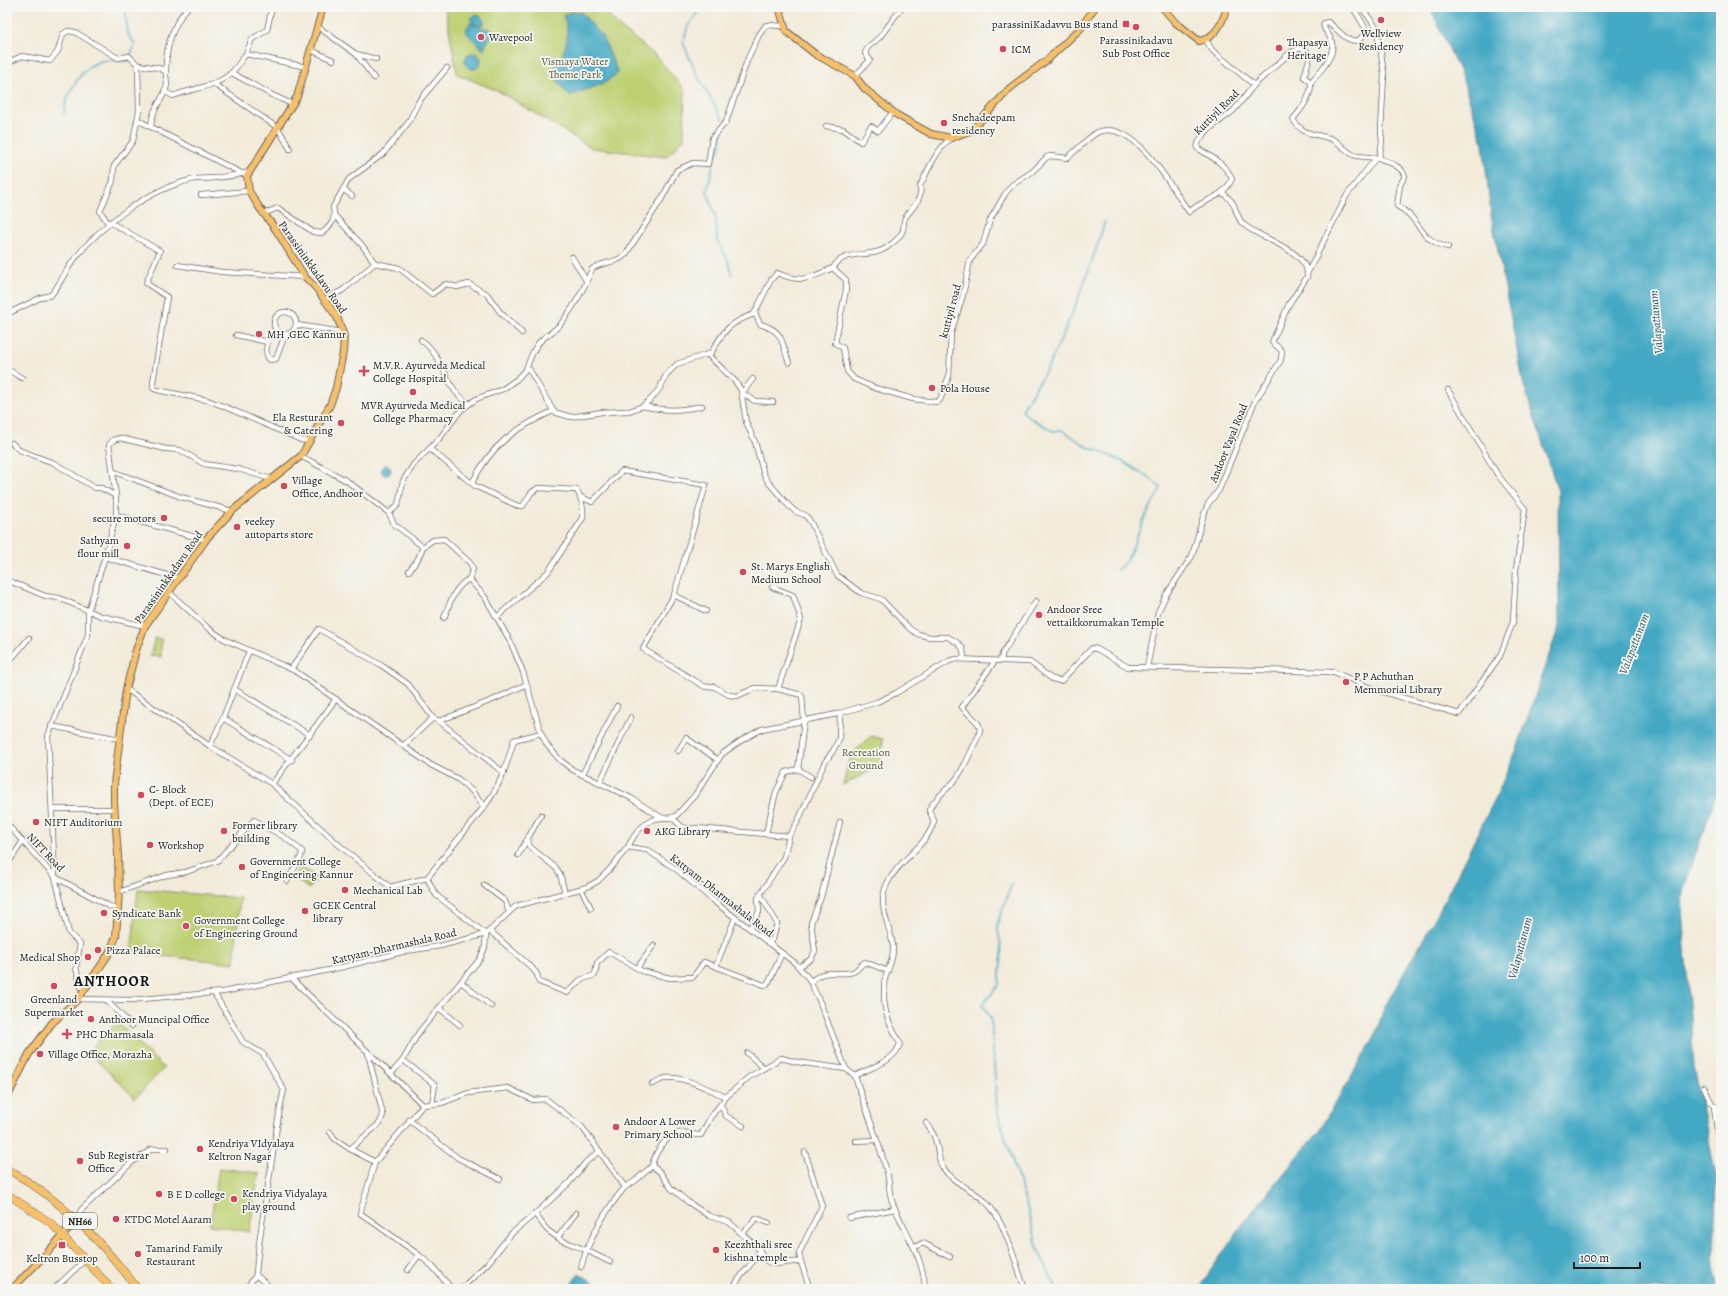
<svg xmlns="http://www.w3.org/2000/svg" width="1728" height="1296" font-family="Alegreya,serif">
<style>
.green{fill:#bfd073;stroke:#6e7648}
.water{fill:#43a8c3;stroke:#306270}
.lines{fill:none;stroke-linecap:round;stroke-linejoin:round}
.stream{stroke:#43a8c3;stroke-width:1.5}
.minor-casing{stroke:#67645e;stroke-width:6}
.major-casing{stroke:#67645e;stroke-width:8}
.highway-casing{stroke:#67645e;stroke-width:8}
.minor{stroke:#fff;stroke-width:4.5}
.major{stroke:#f6c06b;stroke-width:6}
.highway{stroke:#f6c06b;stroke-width:7}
.poi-dot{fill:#d1495b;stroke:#f6f6f2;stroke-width:1.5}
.labels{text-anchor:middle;stroke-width:3.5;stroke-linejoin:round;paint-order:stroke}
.shield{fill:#f6f6f2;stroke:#5d5d5c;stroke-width:1}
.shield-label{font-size:10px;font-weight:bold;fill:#1c1c1c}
.poi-label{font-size:11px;fill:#1c1c1c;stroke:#f6f6f2;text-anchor:start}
.park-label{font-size:11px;fill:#555b3a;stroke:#f6f6f2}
.street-label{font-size:11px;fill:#1c1c1c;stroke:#f6f6f2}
.water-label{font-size:12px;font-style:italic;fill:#2e5b67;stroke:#f6f6f2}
.district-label{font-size:15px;font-weight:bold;letter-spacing:1px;fill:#1c1c1c;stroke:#f6f6f2}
</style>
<rect width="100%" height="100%" fill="#f6f6f2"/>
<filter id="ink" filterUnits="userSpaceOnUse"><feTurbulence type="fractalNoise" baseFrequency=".025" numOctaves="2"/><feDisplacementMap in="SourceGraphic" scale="8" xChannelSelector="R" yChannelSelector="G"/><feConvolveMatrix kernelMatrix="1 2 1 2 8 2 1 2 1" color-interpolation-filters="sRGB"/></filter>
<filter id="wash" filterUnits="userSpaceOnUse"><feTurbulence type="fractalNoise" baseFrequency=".012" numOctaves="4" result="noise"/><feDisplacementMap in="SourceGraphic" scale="16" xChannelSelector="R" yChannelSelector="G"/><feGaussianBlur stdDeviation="0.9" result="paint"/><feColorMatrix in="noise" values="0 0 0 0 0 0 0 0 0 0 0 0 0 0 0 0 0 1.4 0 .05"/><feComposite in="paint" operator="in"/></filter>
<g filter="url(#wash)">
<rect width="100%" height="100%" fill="#f2ebda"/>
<!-- green -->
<g class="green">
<path d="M445,7H603L615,23L656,56L685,90L684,139L666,157L592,148L500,92L457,74Z"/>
<path d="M155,638L161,639V657L150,656Z"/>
<path d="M871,736L883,739L880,766L843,785L850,756Z"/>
<path d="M300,866L318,878L309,889L293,877Z"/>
<path d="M138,889L240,898L234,963L131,953Z"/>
<path d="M117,1022L164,1068L135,1098L88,1052Z"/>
<path d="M219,1168L259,1173L249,1232L210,1225Z"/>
</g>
<!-- water -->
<g class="water">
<path d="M1430,7H1721V780L1681,897L1694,1066L1716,1176L1714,1266L1719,1289H1198L1244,1222L1318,1132L1375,1036L1384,1008L1439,911L1496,797L1517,749L1559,626L1558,491L1524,386L1491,215L1483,143L1462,77Z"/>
<path d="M570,12H581L603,37L618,73L605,83L569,96L553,75V70C565,53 572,36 563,16Z"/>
<path d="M475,14L480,16L485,21L483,25H476L471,21V18Z"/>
<path d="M470,23L483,28L494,30L483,50L465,31Z"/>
<circle cx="473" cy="61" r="8"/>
<circle cx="386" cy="470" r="5"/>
<path d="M579,1273L603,1289H568Z"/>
</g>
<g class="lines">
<!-- stream -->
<g class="stream">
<path d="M700,7V10L688,26L683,42L696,73L723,120"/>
<path d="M64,114C65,95 82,65 102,61C110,59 120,61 128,61L135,44L128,34L125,7"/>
<path d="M723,129L721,146L714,160L707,191L716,218L717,240L727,258L732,274"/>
<path d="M1105,221C1090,270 1072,318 1050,363C1042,380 1030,394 1022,411L1032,419L1053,431L1062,430L1086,446L1122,461L1151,479L1161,488L1145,517L1127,560L1117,570"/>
<path d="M1012,883L997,925L1002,952L999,985L982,1005L991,1018L997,1110L1027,1207L1038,1250L1057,1289"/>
</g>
</g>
</g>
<g filter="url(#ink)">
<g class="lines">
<!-- minor casing -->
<g class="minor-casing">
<g id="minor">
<path d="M188,7C173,24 166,46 166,69C165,74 167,79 167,85C164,100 152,106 151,127L243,174"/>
<path d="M272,7L267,30L252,39L246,54L306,67"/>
<path d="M1355,11L1361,7L1376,27L1381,53L1384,74L1381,131L1382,142L1379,158C1389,162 1401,166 1405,176L1400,185L1397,206C1422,219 1417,240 1448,247"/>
<path d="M318,27L356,54L376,59"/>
<path d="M1206,40L1212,50L1254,85L1291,52L1301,48L1307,51L1310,56L1304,77L1311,82C1321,70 1339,53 1330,37C1327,32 1322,28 1324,23L1328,22C1338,29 1344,41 1358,41L1367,31L1353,7"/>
<path d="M311,50L333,60"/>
<path d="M356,54L374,78"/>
<path d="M7,63L22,56L50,61L58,51L63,34L68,31L75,32L118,58L129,56L138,65L159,68L165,71"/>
<path d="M232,73L272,95L292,104"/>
<path d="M855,76L870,60L865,53L868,47L880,37L902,7"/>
<path d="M1311,82C1312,96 1302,109 1293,119C1302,137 1319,133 1334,140C1341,144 1349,155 1357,156C1365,157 1371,157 1379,158"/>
<path d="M214,84L278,128L290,149"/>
<path d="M164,91L173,96C192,88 219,87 233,71C238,66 241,60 246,54"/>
<path d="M138,120L151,127"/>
<path d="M826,126L843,129L861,142L871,126L878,131L892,113L895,114"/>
<path d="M951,138C937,149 928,170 920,186C923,200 912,207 905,218C903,222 904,226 903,230C901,237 892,244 886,248C870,259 844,248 833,268L846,280V290L835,343L843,348L847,371L854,379L875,388L913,399L936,402L940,400L949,376L951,333L963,295L970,260L983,244L990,220L1005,194L1012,185L1032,172L1047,157L1050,156L1067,158C1076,152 1091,133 1101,131C1137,122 1171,187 1189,212C1204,198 1222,200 1232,179C1227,165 1209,155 1197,148C1199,131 1223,121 1234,110C1241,102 1247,94 1254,85"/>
<path d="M343,189L352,196"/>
<path d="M201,195L249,191"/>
<path d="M263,214L278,208L313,232L322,233C332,225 336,220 333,207L349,179L383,154L408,123L419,101L447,68"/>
<path d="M110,222L160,251L146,283L167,297L153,382V388L157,390L207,400L223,406L301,440L309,441"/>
<path d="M108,223L100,211L113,181L114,166L133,141L139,111L138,65"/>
<path d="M572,257L587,282"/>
<path d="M375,263L399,268L432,294L446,284L457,287L469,284L487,294L500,312L522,333"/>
<path d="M177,265L222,272L305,277"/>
<path d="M1308,272L1347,195L1376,158"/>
<path d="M324,300L343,290L375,263L362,245L335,216"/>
<circle cx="285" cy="323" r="11"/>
<path d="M755,313L760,324C784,331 781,341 789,363"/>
<path d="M7,314L40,298L51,295C60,284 65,272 73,261C100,225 150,188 195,179C201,178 208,179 214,178C226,177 238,175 250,172"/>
<path d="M297,325L342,332"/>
<path d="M275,330C269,338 262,351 270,360L276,359L285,335"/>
<path d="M236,335L268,342"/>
<path d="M421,340C438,351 444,375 455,391C459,396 464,400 469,404"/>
<path d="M708,355L735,381L741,390L746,422L755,442L764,475L769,483L789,506L796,512L805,515L810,521L837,575L861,593L881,599L910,629L918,634L930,637H948L958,643L963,649L964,659"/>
<path d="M7,369L22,378"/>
<path d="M526,369C531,357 534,345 545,337C552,332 558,328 563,321C575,305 585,287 592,269C603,261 617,264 626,254L661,200L677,170L693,163L708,164L712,138L726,122L748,58L759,35L766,25L784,26"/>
<path d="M753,379L742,393L755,401L773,402"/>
<path d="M643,406C665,411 680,411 702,406"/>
<path d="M12,443L19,450L54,463L95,488H101L116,496"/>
<path d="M430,449L475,486L518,506H523L531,493L538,488L577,490C582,500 584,508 583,518L548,572L497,617"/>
<path d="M301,456L347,481L389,513L398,505L403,481L414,464L439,439L461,410L476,399L503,389L517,379L526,369H529L554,412L571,417L602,412L629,411L643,406L652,398L660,388L666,375L677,364L711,353C724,330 729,323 754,314L771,280L777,273C802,284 810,278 833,268"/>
<path d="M112,471L181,497L232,511"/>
<path d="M472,483C492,444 514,429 553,411"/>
<path d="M581,497L592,502L622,471L706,485L674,595L706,611"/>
<path d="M389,513L394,524L423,547L433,540L444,539L470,563L473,569L469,579L485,597L510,641L523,672L541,733L547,745L560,760L573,770L631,798L662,818"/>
<path d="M116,515L206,540"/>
<path d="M105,557L116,515V496L109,445L113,440L120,438L166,449L180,450L204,464L238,469L271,479"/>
<path d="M409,571L418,559L423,547"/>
<path d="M7,580L45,596L59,598L101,616L145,626"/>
<path d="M169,592L208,628L224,639L295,671L431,765L458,779L472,791L484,807C500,787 507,764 514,740L541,733"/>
<path d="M674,595L643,649L705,687L713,686L729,695L737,696L755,688L778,689L801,619L793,595L772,587"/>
<path d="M444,618C450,603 454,587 469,579"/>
<path d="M1001,661L1002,654L1036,601"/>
<path d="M7,664L29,638"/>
<path d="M1147,667L1158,612L1166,595L1192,556L1203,517L1208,504L1219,490L1255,401L1281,360L1282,351L1272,342L1289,304L1307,277C1311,250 1256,238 1242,223C1238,218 1236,210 1233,203C1230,199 1226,196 1222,192"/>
<path d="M291,669L319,629L381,665L408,684L433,718L439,721L495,699L527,684"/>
<path d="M126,689L210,746L272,784L339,845L390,887L427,878L484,807"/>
<path d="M234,689L310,735"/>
<path d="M223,718L292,760"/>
<path d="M439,721L504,773"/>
<path d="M51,726L120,739"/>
<path d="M404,745L433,718"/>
<path d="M210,746L223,718L249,651"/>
<path d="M678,751L686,738L718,760"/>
<path d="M798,769L811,777"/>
<path d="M582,775L617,706"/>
<path d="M272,784L336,699"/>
<path d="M599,784L631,717"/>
<path d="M52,809H114"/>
<path d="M541,815L528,838L529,846L556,868L560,874L565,893"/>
<path d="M673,818C681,827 684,830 696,828L789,836L798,821L825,762L833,751L839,739L840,713"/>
<path d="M7,824L55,877L109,906L118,909"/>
<path d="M766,833L776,792L786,772L798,769L804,721L802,695L778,689"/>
<path d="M628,847C634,834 645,819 661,818C666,817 671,819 676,816L695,795L722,754L742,740L762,729L837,714L877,702L896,693L949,661L956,659L1030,662L1052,679L1061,681L1092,648L1097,649L1128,667L1334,672L1373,689L1459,714L1500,656L1513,622L1516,570L1525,509L1497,474L1448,390"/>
<path d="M518,855L528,838"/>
<path d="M7,865L23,841"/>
<path d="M484,885L505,901L509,912"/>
<path d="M581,889L591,908"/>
<path d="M119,892L167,875L186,872L217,861L254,820L284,837L302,851L301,857L287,881"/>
<path d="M760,894L777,923L773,939L768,943"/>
<path d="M750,928L759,912L758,898L784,857L789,836"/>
<path d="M490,931L531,967L537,974L539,982L567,993L580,980L595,975L597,963L609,952L642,971L670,978L693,977L704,962L764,985L767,984L770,980L782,953"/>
<path d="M716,966L735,918"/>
<path d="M799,967L811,959L815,951L811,923L821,897L840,822"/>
<path d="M637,968L654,945"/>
<path d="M290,977L391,1074L403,1060L419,1032L480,959L485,947L486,934L436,895L427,878"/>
<path d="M461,982L491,1006"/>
<path d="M810,982C828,966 836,977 853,972C858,970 860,965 865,962L888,971"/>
<path d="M86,987H81L76,968L80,944L69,933L55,877L48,736L88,635V611L105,557L177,578"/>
<path d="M214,993L243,1042L263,1054L284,1090C278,1113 276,1136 272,1159C267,1198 258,1236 256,1275L272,1289"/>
<path d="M78,999L130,1000L223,992L343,967L406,951L440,946L486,934L516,906L587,887L598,881L610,869L628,847L647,850L676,869L716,903L795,963L809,979L819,1000L846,1069L855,1076C865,1107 877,1137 886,1169C890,1179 888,1191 892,1201C903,1231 924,1256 925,1289"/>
<path d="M106,1000L132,1026"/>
<path d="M439,1008L460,1025"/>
<path d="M368,1053L383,1115L380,1123L350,1149L375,1162L423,1105"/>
<path d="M747,1053L764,1068"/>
<path d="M403,1060L435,1085L432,1104"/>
<path d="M391,1074L423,1105L442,1103L468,1093L508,1088L533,1100L546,1099L582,1127L625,1187L635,1181L652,1166L660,1172L671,1188L688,1202L709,1216L729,1222L760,1250C757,1260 738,1276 733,1289"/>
<path d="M855,1076C870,1067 896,1062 900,1043C890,1025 884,1015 884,994C885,989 883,984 885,979C888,968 894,959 893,947C891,926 876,906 887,884C898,860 927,847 934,821L929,810C935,796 947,791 956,779C965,767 971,751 978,737C985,722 970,718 962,707L995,661"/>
<path d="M652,1084C656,1082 662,1079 666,1078C684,1076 710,1090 726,1097"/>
<path d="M1704,1087L1712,1104L1721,1109"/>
<path d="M721,1105L726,1116L743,1126"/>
<path d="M1714,1107L1721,1160"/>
<path d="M409,1120L458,1158L500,1179"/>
<path d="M926,1123C929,1128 934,1133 935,1139C939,1149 937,1159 943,1168C954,1184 973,1189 986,1202C1006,1222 1015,1263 1025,1289"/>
<path d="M330,1132L335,1139L350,1149"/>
<path d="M856,1141L876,1140"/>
<path d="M375,1162L360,1213L419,1255"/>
<path d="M652,1166C654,1154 666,1135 679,1133C687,1131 694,1136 701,1135L710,1118L726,1097L749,1077L781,1058L797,1062L846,1069"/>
<path d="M535,1214L547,1230L561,1240L586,1250L610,1262"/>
<path d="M849,1218L895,1209"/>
<path d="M77,1219L81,1210L131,1163L152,1149H167"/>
<path d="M743,1233L756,1218L769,1223"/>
<path d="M558,1237L576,1213"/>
<path d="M915,1247L923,1243L950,1257"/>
<path d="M760,1252C768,1272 785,1260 801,1262L810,1289"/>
<path d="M801,1262L799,1253L822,1206L805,1152"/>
<path d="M581,1267C590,1236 604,1212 625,1187"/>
<path d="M408,1270L419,1255L432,1266L452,1289"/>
<path d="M54,1289L85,1260"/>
<path d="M246,1289L256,1275"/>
<path d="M461,1289L487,1264L512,1233L535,1214L569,1183L586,1162L600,1151"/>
</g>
</g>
<!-- major casing -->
<g class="major-casing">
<g id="major">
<path d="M779,7L786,31L815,54L855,76L865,89L897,115L931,134L951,138L972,130L1010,88L1047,60L1080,29L1095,7"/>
<path d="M1162,7L1175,22L1199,41C1216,38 1223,22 1227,7"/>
<path d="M7,1098L29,1054L52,1023L78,999L108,955L116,937L119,892L118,855L114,803V784L126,689L136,650L145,626L208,537L232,511L301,456L330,405L336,388L343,352L344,336L337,317L316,288L305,277L276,230L259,207L249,191L247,176L297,97L323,7"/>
<path d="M12,1289L47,1253L77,1219"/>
</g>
</g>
<!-- highway casing -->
<g class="highway-casing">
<g id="highway">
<path d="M7,1169C61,1199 101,1241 138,1289"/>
<path d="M7,1194L51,1223L112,1289"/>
</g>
</g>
<!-- minor -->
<use href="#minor" class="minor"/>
<!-- major -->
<use href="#major" class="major"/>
<!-- highway -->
<use href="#highway" class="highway"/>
</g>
</g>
<!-- markers -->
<g class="poi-dot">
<circle cx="1381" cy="20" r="4"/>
<rect x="1122" y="20" width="8" height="8" rx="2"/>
<circle cx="1136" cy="27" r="4"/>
<circle cx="481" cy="37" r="4"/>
<circle cx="1279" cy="48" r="4"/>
<circle cx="1003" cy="49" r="4"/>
<circle cx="944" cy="123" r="4"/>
<circle cx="259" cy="334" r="4"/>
<path d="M362 365h4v4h4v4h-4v4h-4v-4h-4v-4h4z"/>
<circle cx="932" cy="388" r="4"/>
<circle cx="413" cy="392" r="4"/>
<circle cx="341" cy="423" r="4"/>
<circle cx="284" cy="486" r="4"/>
<circle cx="164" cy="518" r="4"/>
<circle cx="237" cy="527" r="4"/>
<circle cx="127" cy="546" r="4"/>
<circle cx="743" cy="572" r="4"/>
<circle cx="1039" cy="615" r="4"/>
<circle cx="1346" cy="682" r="4"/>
<circle cx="141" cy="795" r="4"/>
<circle cx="36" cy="822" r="4"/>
<circle cx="224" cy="831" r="4"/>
<circle cx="647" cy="831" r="4"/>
<circle cx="150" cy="845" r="4"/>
<circle cx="242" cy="867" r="4"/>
<circle cx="345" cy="890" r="4"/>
<circle cx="305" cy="911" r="4"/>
<circle cx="104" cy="913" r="4"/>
<circle cx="186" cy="926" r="4"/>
<circle cx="98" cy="950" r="4"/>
<circle cx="88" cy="957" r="4"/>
<circle cx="54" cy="986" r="4"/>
<circle cx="91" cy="1019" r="4"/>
<path d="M65 1028h4v4h4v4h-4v4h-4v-4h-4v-4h4z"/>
<circle cx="40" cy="1054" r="4"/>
<circle cx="616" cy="1127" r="4"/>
<circle cx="200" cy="1149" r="4"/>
<circle cx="80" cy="1161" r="4"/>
<circle cx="159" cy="1194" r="4"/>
<circle cx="234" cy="1199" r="4"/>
<circle cx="116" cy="1219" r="4"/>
<rect x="58" y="1241" width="8" height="8" rx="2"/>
<circle cx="716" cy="1250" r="4"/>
<circle cx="138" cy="1254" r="4"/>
</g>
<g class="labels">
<!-- shield labels -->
<rect class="shield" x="63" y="1213" width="34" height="16" rx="3"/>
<g class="shield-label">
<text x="80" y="1225">NH66</text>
</g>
<!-- poi labels -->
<g class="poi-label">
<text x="1118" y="28" text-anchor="end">parassiniKadavvu Bus stand</text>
<text x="1381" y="37" text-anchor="middle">Wellview<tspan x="1381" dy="13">Residency</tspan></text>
<text x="489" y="41">Wavepool</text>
<text x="1136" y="44" text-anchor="middle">Parassinikadavu<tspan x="1136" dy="13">Sub Post Office</tspan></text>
<text x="1287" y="46">Thapasya<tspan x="1287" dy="13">Heritage</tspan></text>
<text x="1011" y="53">ICM</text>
<text x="952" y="121">Snehadeepam<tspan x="952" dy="13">residency</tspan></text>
<text x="267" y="338">MH ,GEC Kannur</text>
<text x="373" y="369">M.V.R. Ayurveda Medical<tspan x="373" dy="13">College Hospital</tspan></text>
<text x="940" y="392">Pola House</text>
<text x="413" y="409" text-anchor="middle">MVR Ayurveda Medical<tspan x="413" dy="13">College Pharmacy</tspan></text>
<text x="333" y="421" text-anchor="end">Ela Resturant<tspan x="333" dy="13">&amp; Catering</tspan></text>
<text x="292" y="484">Village<tspan x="292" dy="13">Office, Andhoor</tspan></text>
<text x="156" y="522" text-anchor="end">secure motors</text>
<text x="245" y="525">veekey<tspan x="245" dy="13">autoparts store</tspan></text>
<text x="119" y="544" text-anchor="end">Sathyam<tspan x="119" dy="13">flour mill</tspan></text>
<text x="751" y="570">St. Marys English<tspan x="751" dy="13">Medium School</tspan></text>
<text x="1047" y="613">Andoor Sree<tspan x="1047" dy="13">vettaikkorumakan Temple</tspan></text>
<text x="1354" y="680">P P Achuthan<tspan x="1354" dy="13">Memmorial Library</tspan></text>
<text x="149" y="793">C- Block<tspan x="149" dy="13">(Dept. of ECE)</tspan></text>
<text x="44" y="826">NIFT Auditorium</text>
<text x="232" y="829">Former library<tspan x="232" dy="13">building</tspan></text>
<text x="655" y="835">AKG Library</text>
<text x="158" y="849">Workshop</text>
<text x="250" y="865">Government College<tspan x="250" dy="13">of Engineering Kannur</tspan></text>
<text x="353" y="894">Mechanical Lab</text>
<text x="313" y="909">GCEK Central<tspan x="313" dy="13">library</tspan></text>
<text x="112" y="917">Syndicate Bank</text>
<text x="194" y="924">Government College<tspan x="194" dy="13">of Engineering Ground</tspan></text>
<text x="106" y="954">Pizza Palace</text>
<text x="80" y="961" text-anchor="end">Medical Shop</text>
<text x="54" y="1003" text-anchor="middle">Greenland<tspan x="54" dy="13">Supermarket</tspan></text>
<text x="99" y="1023">Anthoor Muncipal Office</text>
<text x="76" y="1038">PHC Dharmasala</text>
<text x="48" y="1058">Village Office, Morazha</text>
<text x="624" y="1125">Andoor A Lower<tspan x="624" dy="13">Primary School</tspan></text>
<text x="208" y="1147">Kendriya VIdyalaya<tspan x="208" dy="13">Keltron Nagar</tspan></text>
<text x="88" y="1159">Sub Registrar<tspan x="88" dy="13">Office</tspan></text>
<text x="242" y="1197">Kendriya Vidyalaya<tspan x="242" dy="13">play ground</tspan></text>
<text x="167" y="1198">B E D college</text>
<text x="124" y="1223">KTDC Motel Aaram</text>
<text x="724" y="1248">Keezhthali sree<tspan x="724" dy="13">kishna temple</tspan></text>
<text x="146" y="1252">Tamarind Family<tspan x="146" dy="13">Restaurant</tspan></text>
<text x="62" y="1262" text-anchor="middle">Keltron Busstop</text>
</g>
<!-- park labels -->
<g class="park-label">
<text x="575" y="65">Vismaya Water<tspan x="575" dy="13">Theme Park</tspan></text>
<text x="866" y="756">Recreation<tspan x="866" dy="13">Ground</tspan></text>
</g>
<!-- street labels -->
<g class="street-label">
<text transform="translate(1216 112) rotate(-45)" y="4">Kuttiyil Road</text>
<text transform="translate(313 267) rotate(55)" y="4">Parassininkkadavu Road</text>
<text transform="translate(950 311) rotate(-75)" y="4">kuttiyil road</text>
<text transform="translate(1228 443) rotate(-68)" y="4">Andoor Vayal Road</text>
<text transform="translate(168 577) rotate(-55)" y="4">Parassininkkadavu Road</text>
<text transform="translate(46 852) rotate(46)" y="4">NIFT Road</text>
<text transform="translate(722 895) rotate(38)" y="4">Kattyam-Dharmashala Road</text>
<text transform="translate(394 946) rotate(-13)" y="4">Kattyam-Dharmashala Road</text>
</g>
<!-- water labels -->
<g class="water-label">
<text transform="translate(1656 322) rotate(-95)" y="4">Valapattanam</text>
<text transform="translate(1634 644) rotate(-69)" y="4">Valapattanam</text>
<text transform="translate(1520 948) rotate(-75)" y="4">Valapattanam</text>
</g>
<!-- district labels -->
<g class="district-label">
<text x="112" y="986">ANTHOOR</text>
</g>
</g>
<!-- margin -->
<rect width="1728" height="1296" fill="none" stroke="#f6f6f2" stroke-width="24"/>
<!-- scale -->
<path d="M1574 1262v6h66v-6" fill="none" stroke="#1c1c1c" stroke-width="2"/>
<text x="1580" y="1262" font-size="12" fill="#1c1c1c" stroke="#f6f6f2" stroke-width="3" paint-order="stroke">100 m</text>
</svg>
